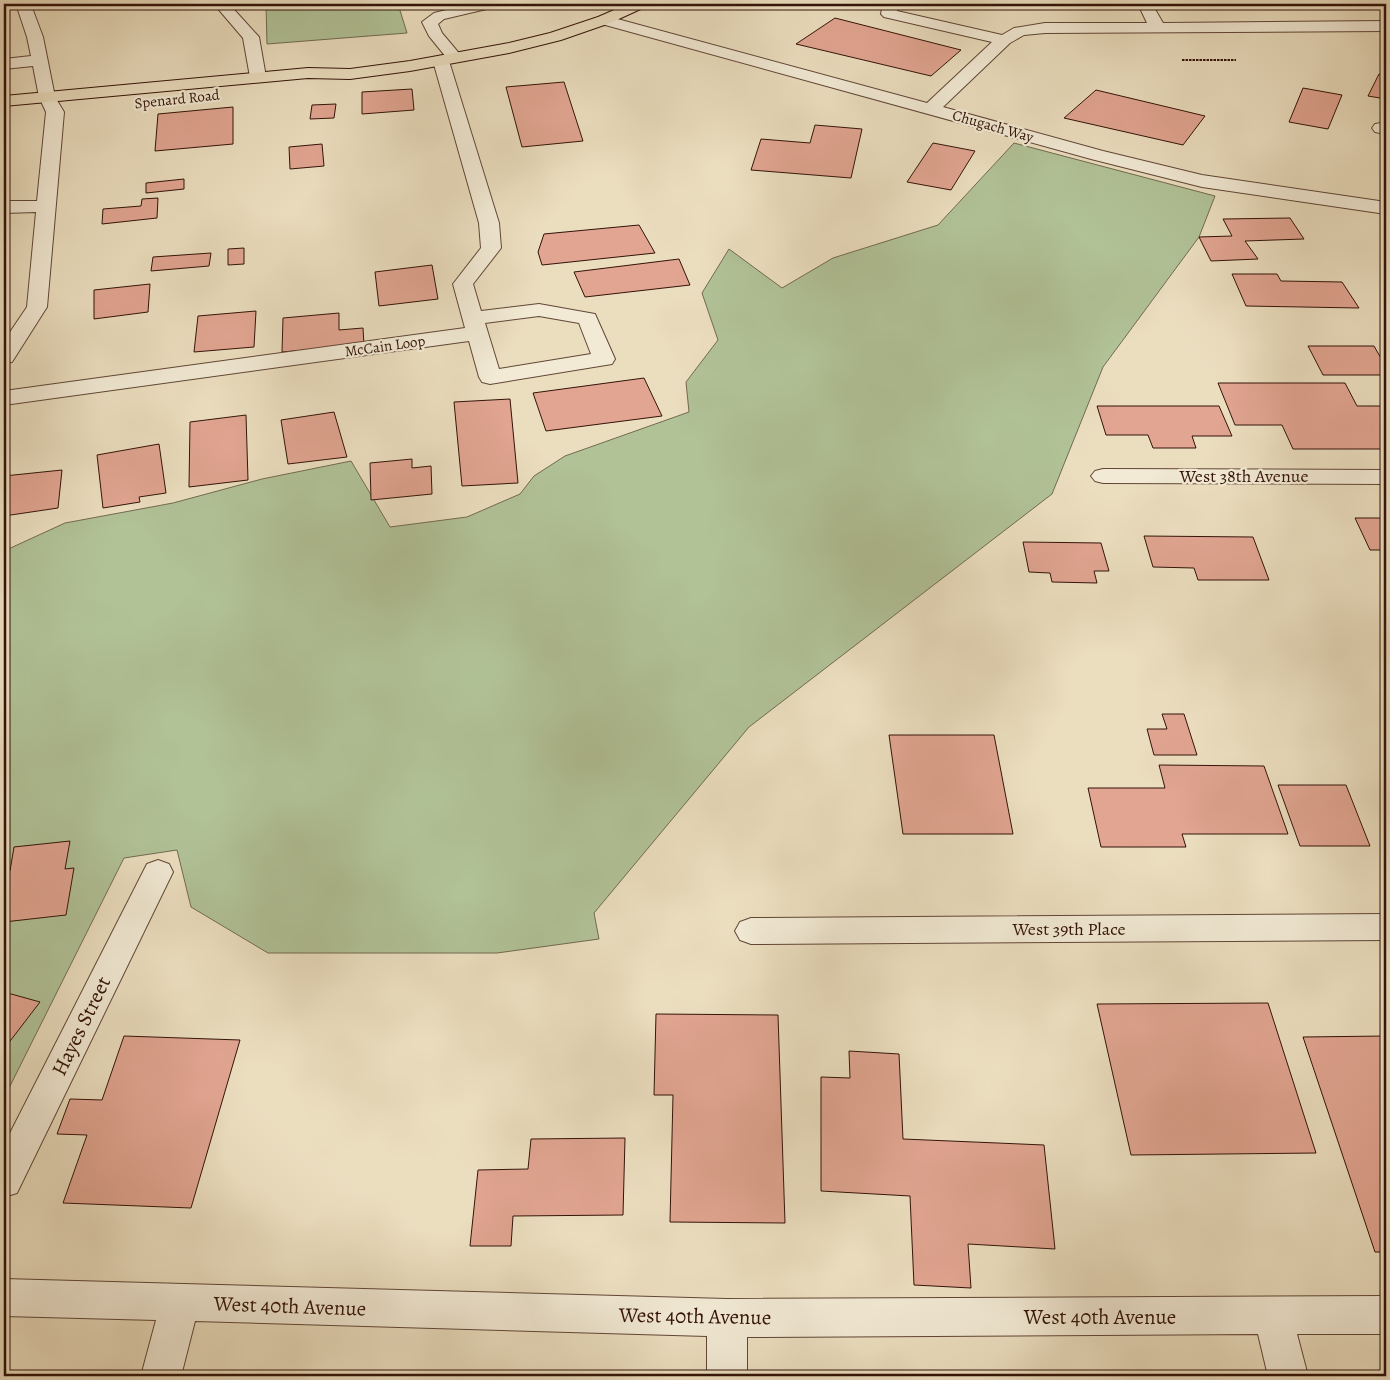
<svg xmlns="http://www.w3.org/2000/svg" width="1390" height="1380" font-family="Alegreya,serif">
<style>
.green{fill:#b1c297;stroke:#726a50}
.building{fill:#e1a591;stroke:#331308}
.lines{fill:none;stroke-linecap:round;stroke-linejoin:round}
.minor-casing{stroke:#614636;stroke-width:2}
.major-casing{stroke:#331308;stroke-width:2}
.path{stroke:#331308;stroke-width:2;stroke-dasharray:2.5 1;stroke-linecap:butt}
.minor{fill:#f2ead5;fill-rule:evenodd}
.major{fill:#ebdebf;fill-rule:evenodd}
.labels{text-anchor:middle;stroke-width:4.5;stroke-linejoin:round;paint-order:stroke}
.far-street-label{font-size:15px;fill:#331308;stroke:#f2ead5}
.street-label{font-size:18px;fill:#331308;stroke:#f2ead5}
.near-street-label{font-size:21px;fill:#331308;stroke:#f2ead5}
</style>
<rect width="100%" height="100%" fill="#ebdebf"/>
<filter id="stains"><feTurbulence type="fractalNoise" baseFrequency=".004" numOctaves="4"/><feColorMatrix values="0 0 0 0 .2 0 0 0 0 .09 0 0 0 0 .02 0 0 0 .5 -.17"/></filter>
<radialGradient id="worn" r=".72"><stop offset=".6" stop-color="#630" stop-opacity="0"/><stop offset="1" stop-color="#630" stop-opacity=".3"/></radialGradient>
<!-- green -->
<g class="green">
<path d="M266,4H398L407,33L267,44Z"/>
<path d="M1014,143L1215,196L1199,237L1103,367L1052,494L749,727L594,913L599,939L497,953H268L191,907L177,850L124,858L4,1098V551L65,523L173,503L262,479L351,461L390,527L467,517L520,494L534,476L565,456L689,412L686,382L718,340L702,293L729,249L782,288L833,258L938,225Z"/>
</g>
<!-- building -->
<g class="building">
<path d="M418,4H464L420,9Z"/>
<path d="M1180,4H1294L1297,9L1183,8Z"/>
<path d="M1303,4H1386V8H1305Z"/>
<path d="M835,18L961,50L931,76L796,44Z"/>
<path d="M1379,74L1386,75V99L1368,96Z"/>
<path d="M564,82L583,141L522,147L506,87Z"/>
<path d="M1303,88L1342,95L1328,129L1289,122Z"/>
<path d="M412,89L414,110L362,114V92Z"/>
<path d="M1096,90L1205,116L1183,145L1064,118Z"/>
<path d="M336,104L334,118L310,119L312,105Z"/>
<path d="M233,107V144L155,151L158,114Z"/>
<path d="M815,125L862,129L851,178L751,170L761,139L810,143Z"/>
<path d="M933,143L975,151L951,190L907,182Z"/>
<path d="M322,144L324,166L290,169L289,147Z"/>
<path d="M184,179V189L146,193V183Z"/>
<path d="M158,198L157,218L102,224L103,209L141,206L142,199Z"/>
<path d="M1290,218L1304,239L1245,241L1258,259L1211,261L1199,237L1232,236L1223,219Z"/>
<path d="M639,225L655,253L542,265L538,252L544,234Z"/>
<path d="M244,248V264L228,265V249Z"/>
<path d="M211,253L209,266L151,271L153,257Z"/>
<path d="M679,259L690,285L585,297L574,272Z"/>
<path d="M432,265L438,299L379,306L375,272Z"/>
<path d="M1232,274H1277L1281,281L1342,282L1359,308L1246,306Z"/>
<path d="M150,284L148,312L94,319V290Z"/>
<path d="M256,311L254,347L194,352L198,316Z"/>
<path d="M339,313V330L363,328L364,345L282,352L283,318Z"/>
<path d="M1308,346H1374L1386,367V375H1323Z"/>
<path d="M644,378L662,416L546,431L533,393Z"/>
<path d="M1218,383H1345L1357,406H1386V449H1293L1282,425H1235Z"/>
<path d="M510,399L518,483L462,486L454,402Z"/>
<path d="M1097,406H1219L1232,436H1192L1196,448H1153L1148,435H1106Z"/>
<path d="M334,412L347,457L288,464L281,420Z"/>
<path d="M246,415L248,480L189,487L190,422Z"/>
<path d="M159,444L166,493L139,497L140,502L103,508L97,455Z"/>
<path d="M412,459V468L431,466L432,494L371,500L370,463Z"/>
<path d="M62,470L58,508L4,516V476Z"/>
<path d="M1355,518H1386V550H1370Z"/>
<path d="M1144,536L1253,537L1269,580H1198L1194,568L1153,567Z"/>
<path d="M1023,542L1101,543L1109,571H1094L1097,583L1052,582L1050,573L1029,572Z"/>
<path d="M1162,714H1184L1197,755H1154L1147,729H1167Z"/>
<path d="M889,735H994L1013,834H903Z"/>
<path d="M1159,765L1264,766L1288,834H1182L1186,847H1101L1088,788H1165Z"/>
<path d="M1278,785H1346L1370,846H1300Z"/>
<path d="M70,841L65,869L74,868L66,915L4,922V872L10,871L14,847Z"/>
<path d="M4,992L40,1002L4,1049Z"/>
<path d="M1268,1003L1316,1153L1131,1155L1097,1004Z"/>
<path d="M656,1014L778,1015L785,1223L670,1222L673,1095H654Z"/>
<path d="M124,1036L240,1040L191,1208L63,1203L87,1135L57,1134L70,1099L102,1100Z"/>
<path d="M1386,1036V1252H1375L1303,1037Z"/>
<path d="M849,1051L899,1054L903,1139L1044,1145L1055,1249L968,1244L971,1288L914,1285L910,1196L821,1191V1077L850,1078Z"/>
<path d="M625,1138L623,1215L513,1216L511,1246H470L478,1170L528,1169L531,1139Z"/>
</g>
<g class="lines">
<!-- minor casing -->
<g class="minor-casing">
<g id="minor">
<path d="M16,4L31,5L43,37L55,97L64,112L47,307L12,362L4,363V341L27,307L36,212L4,213V201H37L46,112L39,97L33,66L4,69V59L31,56L27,37Z"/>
<path d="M214,4H229L259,37L266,77L264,81H252L250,77L243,38Z"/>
<path d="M471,4H498L495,7L444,19L438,24L442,33L463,58L461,61H449L499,223L501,248L473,284L481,311L539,304L595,314L615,359L612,364L490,384L482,382L479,377L469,341L4,405V391L465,328L453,284L481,248L479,223L433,61L435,58L446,57L429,36L422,22L434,13ZM539,316L579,323L591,354L499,369L485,323Z"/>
<path d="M883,4H897V11L1002,35L1014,28L1045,23H1147L1138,4H1152L1163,23L1386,21V31L1045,33L1024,35L1010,43L943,107L1103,151L1202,175L1386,202V214L1202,187L1091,159L598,23L596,20L598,17H610L927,103L992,42L884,17L881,14Z"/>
<path d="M1381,123L1386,124V134L1375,132L1372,128L1375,124Z"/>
<path d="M1103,469L1386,470V484L1103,483L1095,481L1091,476L1095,471Z"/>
<path d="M158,860L169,864L173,872L17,1193L4,1197V1145L147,864Z"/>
<path d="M1386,914V940L751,944L740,940L735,931L740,922L751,918Z"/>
<path d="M4,1279L727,1299L1386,1296V1334H1297L1308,1376H1268L1258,1334L747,1337V1376H707V1336L195,1321L181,1376H141L156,1320L4,1316Z"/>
</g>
</g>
<!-- major casing -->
<g class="major-casing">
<path id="major" d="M628,4H648L645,7L610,23L561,40L509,53L410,71L350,79L308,78L4,106V96L308,68L350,69L410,61L509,43L550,33L598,17Z"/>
</g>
<!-- path -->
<path class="path" d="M1182,60H1236"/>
<!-- minor -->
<use href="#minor" class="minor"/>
<!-- major -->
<use href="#major" class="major"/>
</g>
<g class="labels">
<!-- far-street labels -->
<g class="far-street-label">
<text transform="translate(177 99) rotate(-6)" y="5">Spenard Road</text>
<text transform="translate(993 126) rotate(16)" y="5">Chugach Way</text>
<text transform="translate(385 346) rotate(-8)" y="5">McCain Loop</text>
</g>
<!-- street labels -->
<g class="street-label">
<text x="1244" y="482">West 38th Avenue</text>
<text x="1069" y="935">West 39th Place</text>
</g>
<!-- near-street labels -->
<g class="near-street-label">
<text transform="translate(81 1026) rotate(-64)" y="7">Hayes Street</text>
<text transform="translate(290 1306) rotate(2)" y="7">West 40th Avenue</text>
<text transform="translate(695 1316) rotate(1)" y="7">West 40th Avenue</text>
<text x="1100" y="1324">West 40th Avenue</text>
</g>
</g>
<!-- margin -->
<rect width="1390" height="1380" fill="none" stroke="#ebdebf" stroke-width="20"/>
<rect x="5" y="5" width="1380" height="1370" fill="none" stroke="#331308" stroke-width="2.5"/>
<rect x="10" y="10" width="1370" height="1360" fill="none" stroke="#331308"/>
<rect width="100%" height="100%" filter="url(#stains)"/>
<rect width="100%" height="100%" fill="url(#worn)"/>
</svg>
